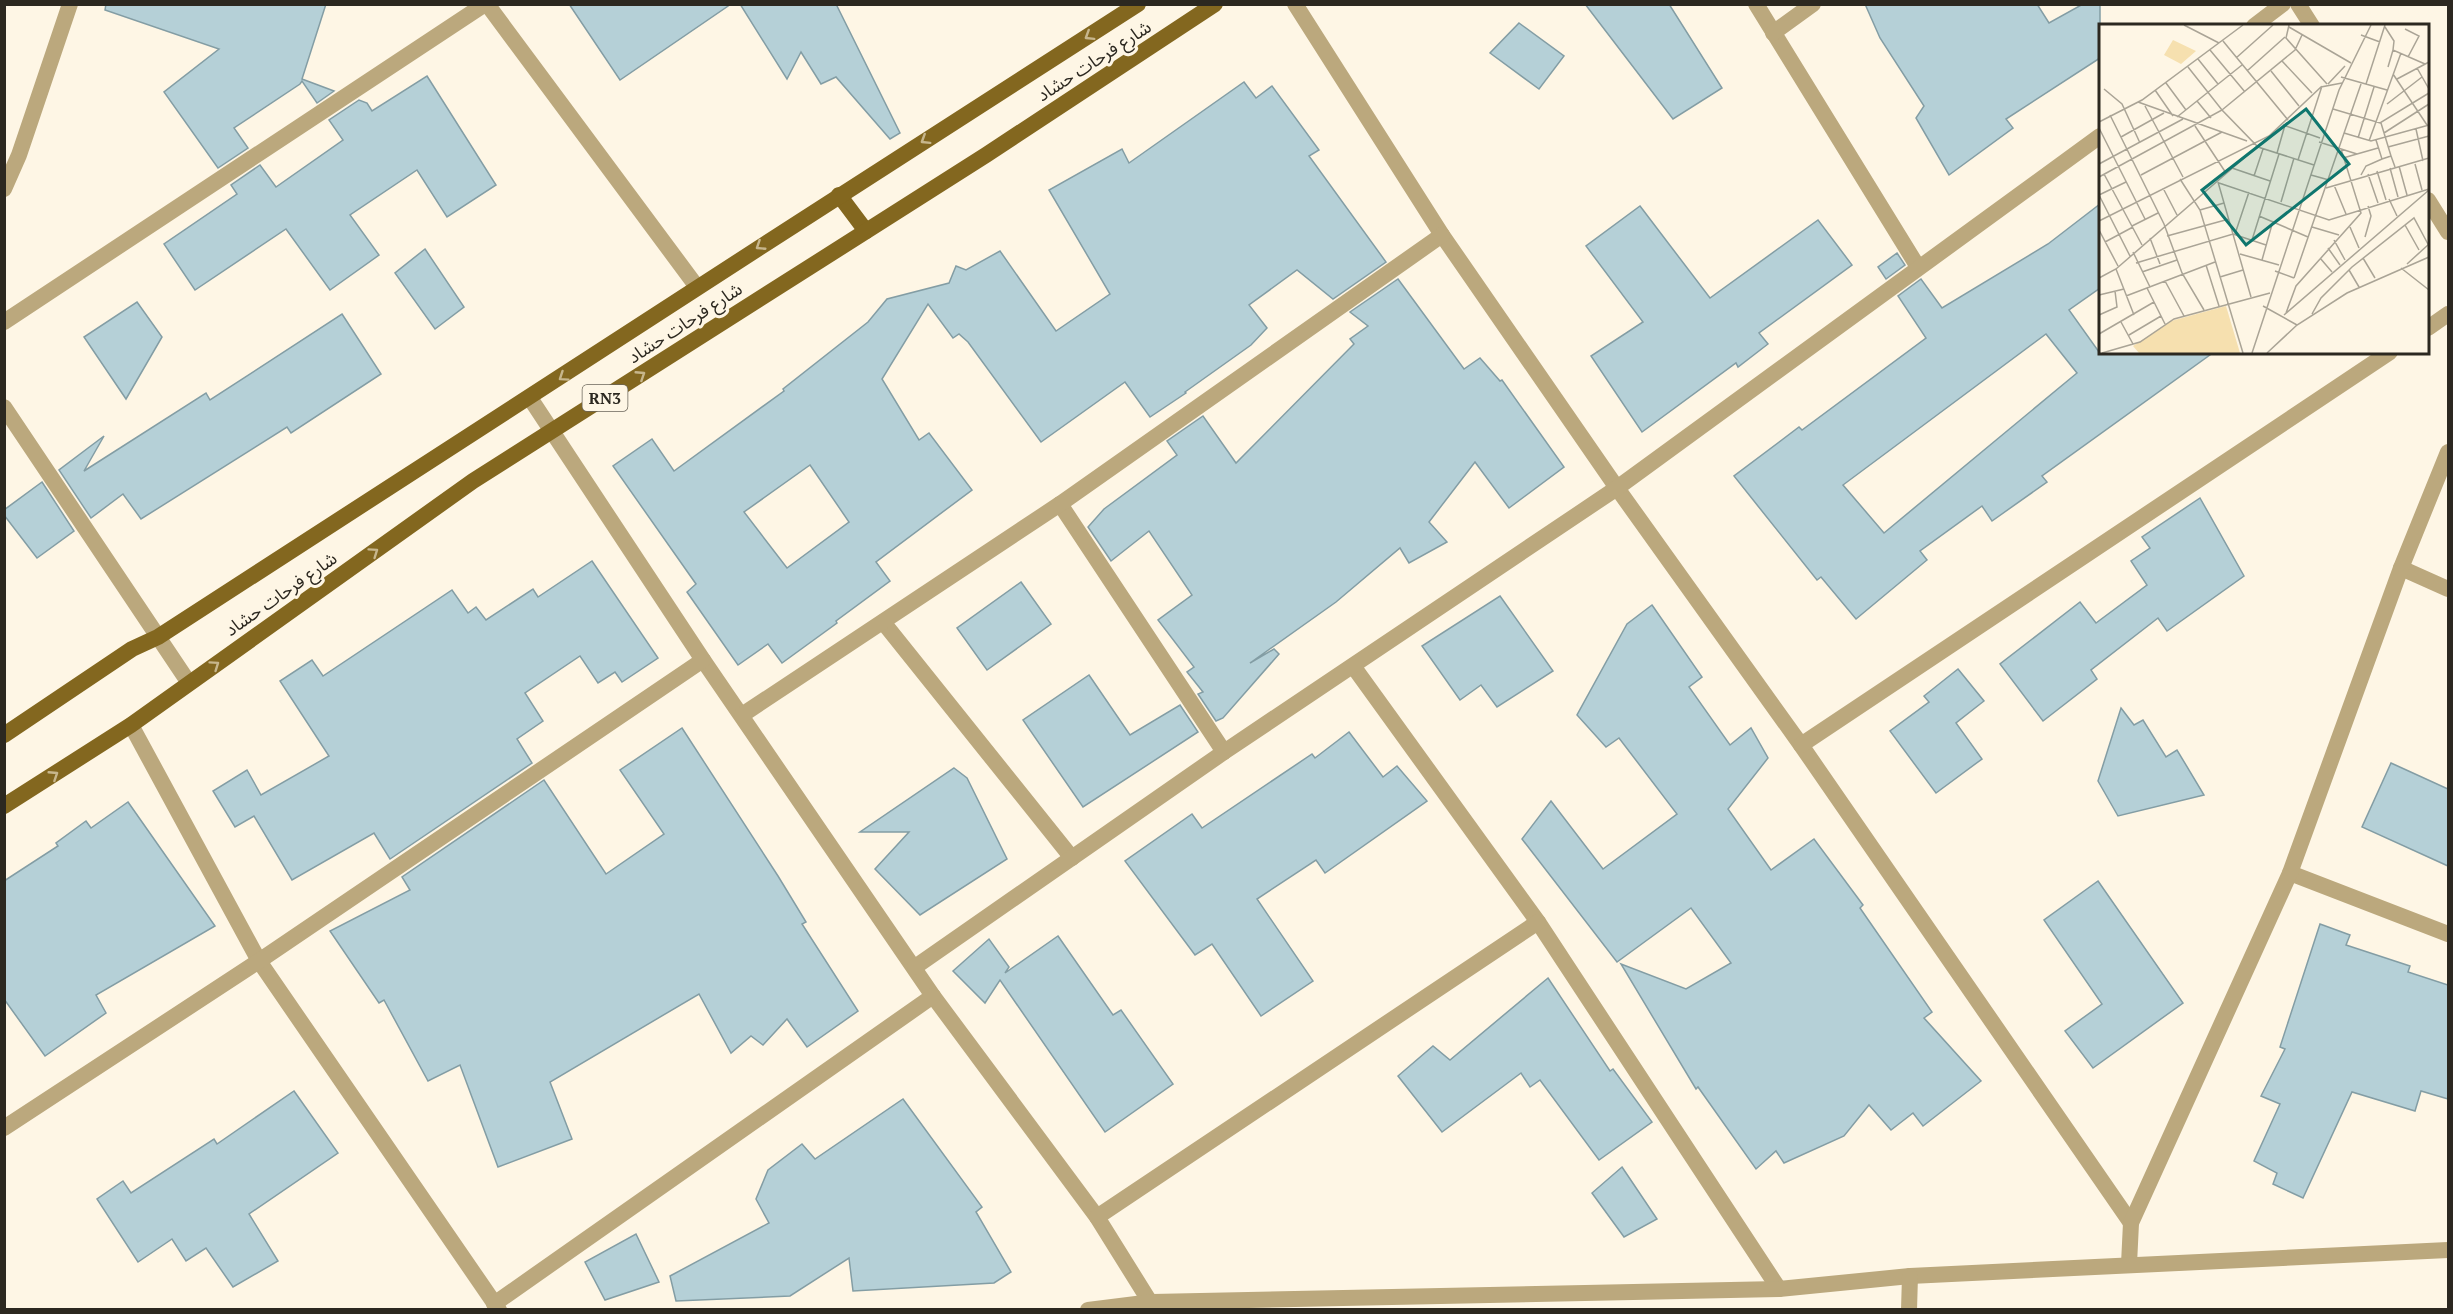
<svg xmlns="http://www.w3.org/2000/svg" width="2453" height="1314" font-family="'PT Serif','Noto Sans Arabic',serif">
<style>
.building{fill:#b5d0d7;stroke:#839da4;stroke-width:1.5;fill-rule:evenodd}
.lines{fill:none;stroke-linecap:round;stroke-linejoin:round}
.minor{stroke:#bba87d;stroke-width:16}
.primary{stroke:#83671f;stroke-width:16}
.oneway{stroke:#c7b68c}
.labels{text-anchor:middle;stroke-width:6;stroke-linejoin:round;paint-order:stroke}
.shield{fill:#fef6e5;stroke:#6b665b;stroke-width:1.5}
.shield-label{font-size:16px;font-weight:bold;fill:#2c2820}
.street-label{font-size:18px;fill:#2c2820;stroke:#fef6e5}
.inset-road{fill:none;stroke:#aaa496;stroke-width:1.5}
.view{fill:#0f766e;fill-opacity:0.15;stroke:#0f766e;stroke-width:3}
.inset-edge{fill:none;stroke:#2c2820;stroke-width:3}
</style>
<rect width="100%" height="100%" fill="#fef6e5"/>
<!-- building -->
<g class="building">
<path d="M106,4H326L302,79L334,91L317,103L302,81L300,84L234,128L248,148L218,168L164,92L219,49L105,10Z"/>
<path d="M569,4H731L620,80Z"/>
<path d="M740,4H836L900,133L890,139L836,77L821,84L801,52L787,79Z"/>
<path d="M1585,4H1669L1722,88L1673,119Z"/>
<path d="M1865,4H2037L2049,23L2083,4H2100V58L2006,119L2013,128L1949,175L1916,118L1924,106L1880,38Z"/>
<path d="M1519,23L1564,56L1539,89L1490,53Z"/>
<path d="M427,76L496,185L447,217L417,170L350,215L379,255L330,290L286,229L195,290L164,244L237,194L231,185L260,165L276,187L343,140L329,120L359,100L367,103L372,111Z"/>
<path d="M1244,82L1256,98L1272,86L1319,150L1309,156L1386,262L1333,299L1297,270L1249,305L1267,328L1251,345L1185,392L1186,393L1150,417L1125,382L1041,442L968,342L959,334L953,338L928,304L882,379L919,440L929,433L972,490L876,562L890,581L836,621L837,623L782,663L768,644L738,665L687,592L696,584L613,466L652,439L674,471L784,391L783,389L868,322L887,299L949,283L956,266L966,270L1000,251L1056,331L1110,294L1049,190L1122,149L1129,163ZM810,465L849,522L787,568L744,512Z"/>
<path d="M2100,204V288L2069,310L2099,352H2214L2042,476L2047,482L1992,521L1982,506L1920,551L1927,560L1856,619L1821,577L1817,580L1734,476L1799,427L1802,430L1926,338L1898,296L1921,279L1942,308L2048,244ZM2046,334L2077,373L1884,533L1843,485Z"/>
<path d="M1640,206L1710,298L1818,220L1852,265L1759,333L1768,344L1738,367L1736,363L1642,432L1591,356L1643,322L1586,246Z"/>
<path d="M425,249L464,307L435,329L395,273Z"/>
<path d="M1897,253L1905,265L1886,279L1878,267Z"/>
<path d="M1398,279L1464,369L1480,358L1500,381L1502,380L1564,467L1509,508L1475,462L1429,522L1447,542L1409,563L1400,548L1336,602L1250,663L1274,649L1279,654L1223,718L1216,721L1198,694L1203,692L1187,672L1194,667L1158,620L1192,595L1149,531L1111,561L1088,527L1104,509L1177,455L1167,441L1203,416L1236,463L1354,344L1350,339L1368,326L1350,312Z"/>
<path d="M137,302L162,337L126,399L84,337Z"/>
<path d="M342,314L381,374L291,433L287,427L141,519L123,494L91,518L59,470L104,436L84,471L206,393L210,400Z"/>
<path d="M42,482L74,531L37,558L4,515V510Z"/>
<path d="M2200,498L2244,576L2167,631L2158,618L2091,670L2097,679L2043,721L2000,664L2080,602L2096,623L2147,585L2131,561L2150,548L2142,537Z"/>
<path d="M592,561L658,658L622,682L615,672L598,683L580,656L525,693L543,721L517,739L532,763L390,859L374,833L292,880L254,816L235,827L213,791L247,770L261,795L329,756L280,681L312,660L323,676L452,590L468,613L476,607L486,620L533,589L538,597Z"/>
<path d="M1021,582L1051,624L987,670L957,628Z"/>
<path d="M1500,596L1553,671L1497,707L1481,685L1460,700L1422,646Z"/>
<path d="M1652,605L1702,677L1689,687L1730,745L1751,728L1768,758L1728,809L1771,870L1814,839L1863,905L1860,908L1932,1012L1924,1018L1981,1081L1923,1126L1913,1113L1891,1130L1869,1105L1844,1136L1784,1163L1776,1151L1756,1169L1698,1087L1696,1089L1621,964L1686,989L1731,963L1691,908L1617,962L1522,839L1551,801L1603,869L1677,814L1619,738L1606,747L1577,715L1627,624Z"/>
<path d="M1958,669L1984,701L1956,723L1982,759L1936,793L1890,731L1929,702L1924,696Z"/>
<path d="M1089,675L1130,735L1180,705L1198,732L1083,807L1023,720Z"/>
<path d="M2121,708L2134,725L2143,720L2166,757L2177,750L2204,795L2118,816L2098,781Z"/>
<path d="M682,728L778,876L806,922L802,924L858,1011L807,1047L787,1019L763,1045L751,1036L731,1053L699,994L550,1082L572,1139L498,1167L460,1065L428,1081L384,1000L379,1003L330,931L410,890L402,877L544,780L606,874L664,834L620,770Z"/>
<path d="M1349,732L1383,777L1397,766L1427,801L1325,873L1316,860L1257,899L1313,981L1261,1016L1212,944L1195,955L1125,861L1192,814L1202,828L1312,754L1315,758Z"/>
<path d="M2391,763L2448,789V866L2362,827Z"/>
<path d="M954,768L967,778L1007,859L920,915L875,869L909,832H860Z"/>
<path d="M128,802L215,926L96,995L106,1013L45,1056L4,999V881L58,846L56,843L86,821L91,828Z"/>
<path d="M2098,881L2183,1003L2093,1068L2065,1031L2102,1004L2044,920Z"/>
<path d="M2320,924L2350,935L2346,945L2410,966L2408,972L2448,985V1099L2421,1091L2415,1111L2352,1092L2303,1198L2273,1184L2277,1173L2254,1161L2280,1104L2261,1096L2285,1049L2280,1047Z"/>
<path d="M1058,936L1113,1015L1121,1010L1173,1084L1105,1132L1000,980L985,1003L953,971L989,939L1009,967L1005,973Z"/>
<path d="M1548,978L1610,1071L1613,1069L1652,1122L1599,1160L1540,1080L1530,1087L1521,1073L1442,1132L1398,1076L1433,1046L1450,1060Z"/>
<path d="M294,1091L338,1153L249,1214L278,1261L233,1287L206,1248L186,1261L172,1239L138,1262L97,1199L123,1181L131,1193L214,1139L217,1144Z"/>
<path d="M903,1099L982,1207L976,1212L1011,1272L994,1283L853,1291L849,1258L790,1296L676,1301L670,1276L769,1223L756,1199L768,1170L802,1144L815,1159Z"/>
<path d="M1622,1167L1657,1219L1624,1237L1592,1193Z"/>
<path d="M636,1234L659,1282L605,1300L585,1262Z"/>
</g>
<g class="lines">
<!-- minor -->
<g class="minor">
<path d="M487,4L697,287"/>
<path d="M1295,4L1442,235L1617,488L1801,745L2131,1223"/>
<path d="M1756,4L1918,267"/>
<path d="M2298,4L2312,26"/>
<path d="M2254,26L2283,4"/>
<path d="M1773,33L1813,4"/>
<path d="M4,189L19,155L70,4"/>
<path d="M2428,200L2448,232"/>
<path d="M4,322L485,4"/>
<path d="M2428,328L2448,314"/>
<path d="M530,398L703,660L933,996L1097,1217L1155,1310"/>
<path d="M4,407L189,683"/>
<path d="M1060,504L1224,752"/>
<path d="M2401,568L2448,589"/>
<path d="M883,622L1072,858"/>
<path d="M1353,666L1538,922L1779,1289"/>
<path d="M742,715L1060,504L1442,235"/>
<path d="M131,725L259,961L499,1310"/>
<path d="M1801,745L2390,352"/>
<path d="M2290,873L2448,934"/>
<path d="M915,967L1224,752L1617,488L2100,136"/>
<path d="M4,1128L259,961L703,660"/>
<path d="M1097,1217L1538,922"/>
<path d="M2129,1264L2131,1223L2290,873L2401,568L2448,452"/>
<path d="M494,1304L933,996"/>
<path d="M1088,1310L1152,1302L1779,1289L1910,1276L2448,1250"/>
<path d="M1909,1310L1910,1276"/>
</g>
<!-- primary -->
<g class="primary">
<path d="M839,195L866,231"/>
<path d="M4,735L132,649L158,637C486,427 810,213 1138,4"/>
<path d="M4,806L131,725L473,481L986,155L1215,4"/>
</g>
</g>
<!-- one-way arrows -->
<defs><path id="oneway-chevron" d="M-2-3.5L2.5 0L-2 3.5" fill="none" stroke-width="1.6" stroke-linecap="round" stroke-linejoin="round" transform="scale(1.5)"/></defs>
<g class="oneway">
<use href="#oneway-chevron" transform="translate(1089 36) rotate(148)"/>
<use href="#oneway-chevron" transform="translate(925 140) rotate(148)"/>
<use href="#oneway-chevron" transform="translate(760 246) rotate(147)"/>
<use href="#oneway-chevron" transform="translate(641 375) rotate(-33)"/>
<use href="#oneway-chevron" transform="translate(563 377) rotate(146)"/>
<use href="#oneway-chevron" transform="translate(374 552) rotate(-35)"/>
<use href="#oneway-chevron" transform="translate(215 665) rotate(-35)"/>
<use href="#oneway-chevron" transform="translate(54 775) rotate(-33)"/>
</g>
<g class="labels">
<!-- shield labels -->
<rect class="shield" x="582.5" y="385" width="45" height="26" rx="4.5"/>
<g class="shield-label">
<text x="605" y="404">RN3</text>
</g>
<!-- street labels -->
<g class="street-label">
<text transform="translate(1094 61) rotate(-33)" y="6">شارع فرحات حشاد</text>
<text transform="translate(685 323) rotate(-33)" y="6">شارع فرحات حشاد</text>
<text transform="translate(281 594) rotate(-35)" y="6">شارع فرحات حشاد</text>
</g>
</g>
<!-- overview -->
<g transform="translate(2099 24)">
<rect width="330" height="330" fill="#fef6e5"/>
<path d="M74,16L97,27L82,40L65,31ZM127,282L141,329H40L34,322L72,297Z" fill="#f6e0af"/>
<path class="inset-road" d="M85,1L120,19M190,1L187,14L228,60M190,3L252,39M286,3L295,17L294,26M306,5L320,12L309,33M203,11L196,26L123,86L159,123L215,141M262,11L281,18M124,17L189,96M111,26L146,68M137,34L174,1M99,35L119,60M183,37L213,69M289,43L294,26L326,40M318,44L330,65M148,47L186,13M172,47L200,82M294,50L328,101M242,53L288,66M298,55L330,38M67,59L87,86M229,60L246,42M267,60L286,1M5,65L23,80L41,119M56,66L74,92M98,77L112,94M39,78L148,117M288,80L323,53M46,82L84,153M234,85L281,99L330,69M11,91L65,200L83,249L105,286M78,93L143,41M0,98L43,76L144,1M282,99L292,132M184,101L221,114M96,102L127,149M0,104L46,195M317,105L324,137M245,109L272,117L330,101M285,109L330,80M22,113L65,89M259,114L275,63M270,117L302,29M220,118L258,130M289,123L330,112M178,129L186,101M244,134L279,124M283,135L292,132L296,143M199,136L223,62M0,140L84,95M316,140L323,166M300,142L308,171M133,144L171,157M291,144L299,173M278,147L287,176M5,150L43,221M269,150L279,179M42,151L123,108M212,151L230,156M262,151L267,142L283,135L277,116M155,152L164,125M0,153L123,86L89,43M81,155L101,186L144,329M119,158L152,273M120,159L230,196L330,165M235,161L247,190M64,164L78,191M227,164L330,134M0,171L31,232M0,171L27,158M290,175L298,192M182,178L195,134M101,186L125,179M160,192L209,213M0,197L170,112L222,63L243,59M306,201L320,226M33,202L59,189M213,203L240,211M251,203L260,224M0,206L19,242M136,210L150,168M68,212L130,195M266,213L272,192L269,182M51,214L61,240M153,216L180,130M235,216L246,236M6,218L34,203M229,224L241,241M34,228L51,263M141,230L180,241M221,234L233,248M264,234L276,254M163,236L174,197M37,239L134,210L167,221M308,240L330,220M107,241L120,282M302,244L330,266M17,245L35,291M250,246L260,263M176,247L195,254M43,248L78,236M121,253L144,246M0,254L17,245L167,115M195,254L262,60M66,257L85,292M48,264L66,300M0,271L25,265M27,272L116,238M164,282L198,301M187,289L197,262L262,189L242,125M213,290L222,274L253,243L315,194L330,222M0,291L18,283L16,267M185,291L330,166M22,298L34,320M0,310L55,278M30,311L62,292M3,329L41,318L75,295L171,269M153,329L240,66L272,1M168,329L198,301L248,269L330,233"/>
<path class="view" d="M207,85L250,140L147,221L103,166Z"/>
<rect width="330" height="330" class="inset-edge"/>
</g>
<!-- border -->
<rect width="2453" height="1314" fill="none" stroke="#2c2820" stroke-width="12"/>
</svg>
